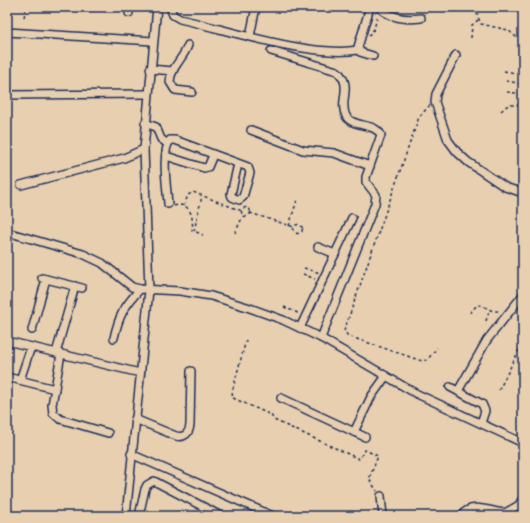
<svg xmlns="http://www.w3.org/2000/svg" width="530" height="523" font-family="Delius,sans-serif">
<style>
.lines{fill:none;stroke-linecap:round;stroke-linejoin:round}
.minor-casing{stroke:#1b2f5e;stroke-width:10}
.path{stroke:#1b2f5e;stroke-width:1.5;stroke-dasharray:3 3;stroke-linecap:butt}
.minor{stroke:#e7cfaf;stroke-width:7}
</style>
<rect width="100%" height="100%" fill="#e7cfaf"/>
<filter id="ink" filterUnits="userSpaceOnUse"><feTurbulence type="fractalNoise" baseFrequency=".025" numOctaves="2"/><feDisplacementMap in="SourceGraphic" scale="8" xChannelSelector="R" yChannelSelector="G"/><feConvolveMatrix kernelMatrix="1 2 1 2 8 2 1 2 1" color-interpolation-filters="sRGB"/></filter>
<g filter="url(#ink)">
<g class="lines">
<!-- minor casing -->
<g class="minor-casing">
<g id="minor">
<path d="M170,7L173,15L180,19C228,30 312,58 358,50"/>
<path d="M370,7L358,47L360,52L373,56"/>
<path d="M378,7C391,18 404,20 421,18"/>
<path d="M129,13V7"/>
<path d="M7,32L153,41"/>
<path d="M250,36L256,7"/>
<path d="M188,45C184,58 170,68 170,82L175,90L192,92"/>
<path d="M271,51L337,71C354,86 338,101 346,116C353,128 374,122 381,135L366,177V182L376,195L375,204L321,338"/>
<path d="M456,55L436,94L435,102L448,140L457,152L468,162L505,187L523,193"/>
<path d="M150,69L173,71"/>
<path d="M7,95L148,94"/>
<path d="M145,123L156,127L161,139L168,144"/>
<path d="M251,130L303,150L334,153L370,166"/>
<path d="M166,156L204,168L208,167L213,155"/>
<path d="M21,185L124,158L144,149"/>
<path d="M168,204C167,189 161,152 170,140H175L248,167L250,173L243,197L239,200L232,197L231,194L238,164"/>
<path d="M7,232L83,254L102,263L132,287L140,289L180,291L211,296L247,307L283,320L321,338L415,393L523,443"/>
<path d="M318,247L335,254"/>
<path d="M42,278L82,288"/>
<path d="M300,328L352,218"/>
<path d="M32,330L46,279"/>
<path d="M114,338C119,315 124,307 140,289"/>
<path d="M7,341L140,373"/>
<path d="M56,353L75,286"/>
<path d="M61,354L52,405L53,413L60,419L108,433"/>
<path d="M7,377L55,389"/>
<path d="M20,380L31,347"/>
<path d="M450,387L482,404L485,411L481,423"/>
<path d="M458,391L487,340L523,295"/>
<path d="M281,398L365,437"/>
<path d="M135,419L176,436C184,438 189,434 190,425L191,371"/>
<path d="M354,432L371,397L386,376"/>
<path d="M131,454L273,516"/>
<path d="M381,496L383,516"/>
<path d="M126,516L149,290L144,149L157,7"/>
<path d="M139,516L145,489L147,485L154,481L221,516"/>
<path d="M461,516C472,501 490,512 505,513L519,505L523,498"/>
</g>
</g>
<!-- path -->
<g class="path">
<path d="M480,7L477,15L481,24L508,30L523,43"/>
<path d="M24,17L26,7"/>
<path d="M369,36L374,29L377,18L374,16"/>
<path d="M471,38L472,25L478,20"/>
<path d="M504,71L523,74"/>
<path d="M506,81L523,84"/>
<path d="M507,92L523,94"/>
<path d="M430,105L419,117L344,331L348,336L422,361L427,360L437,348"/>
<path d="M501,111L508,105H523"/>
<path d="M174,206C190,201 194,217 192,230L203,235"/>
<path d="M184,206L188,195L193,192L242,211"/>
<circle cx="246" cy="212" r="4.5"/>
<path d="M250,213L294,227"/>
<circle cx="298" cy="229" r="4.5"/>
<path d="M289,226L297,200"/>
<path d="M194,231L202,196"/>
<path d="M235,233L243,216"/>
<path d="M304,268L320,273"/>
<path d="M303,274L315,279"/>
<path d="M284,307L300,314"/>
<path d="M470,313L477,305C487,305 487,312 500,311"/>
<path d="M486,321L489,311"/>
<path d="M246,340L232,392L233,398L271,415L274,420L359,459L365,450L378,456L369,479L377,491"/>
<path d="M499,390L523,342"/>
<path d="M522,400L523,396"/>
</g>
<!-- minor -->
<use href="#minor" class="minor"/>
</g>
</g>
<!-- margin -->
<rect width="530" height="523" fill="none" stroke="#e7cfaf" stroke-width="24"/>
<rect x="12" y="12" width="506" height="499" fill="none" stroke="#1b2f5e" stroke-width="1.5" filter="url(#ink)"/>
</svg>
